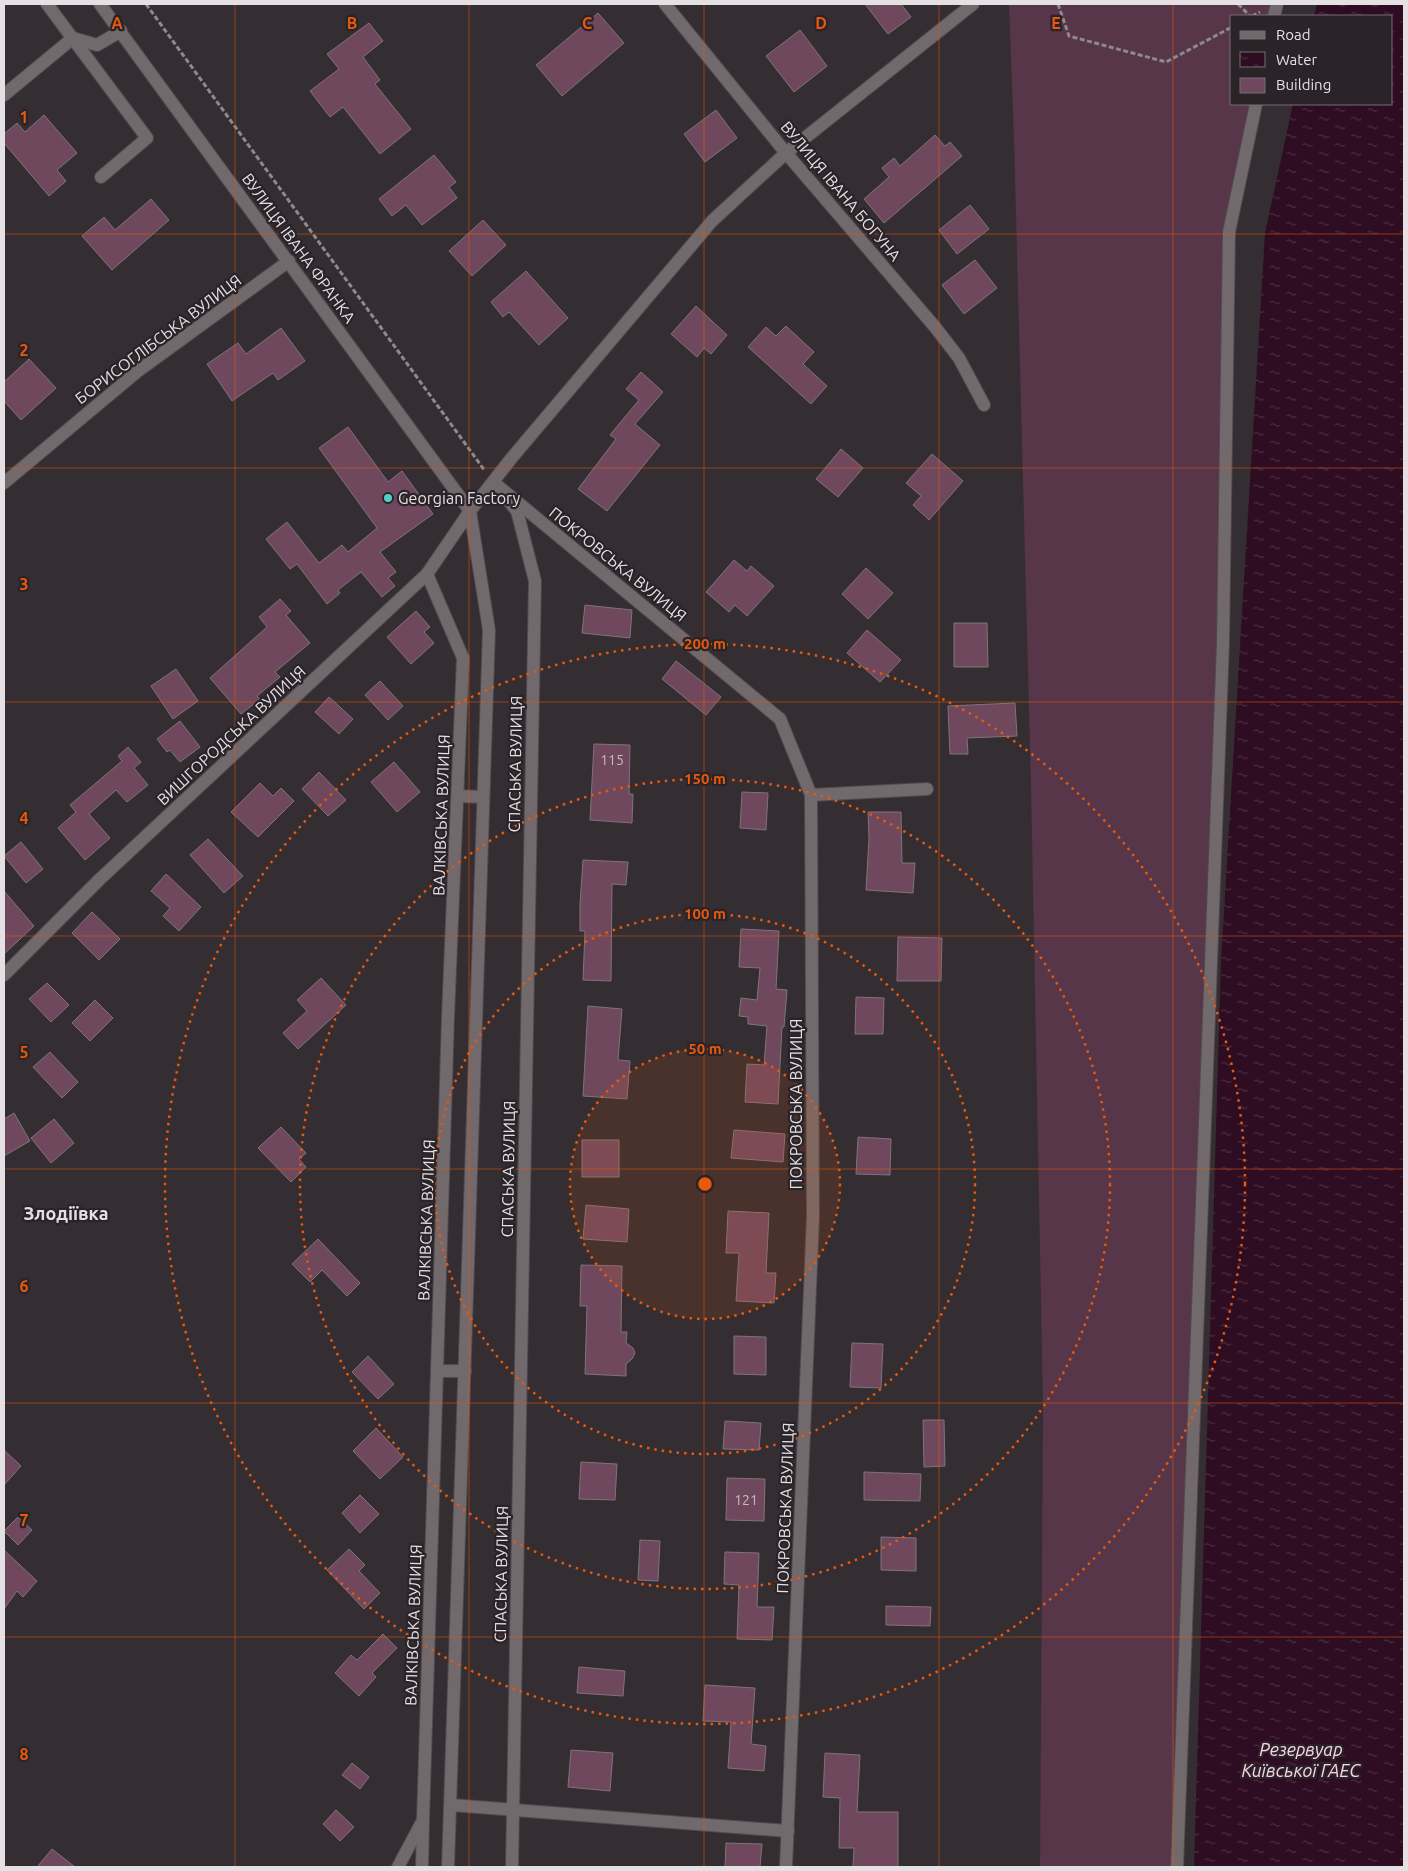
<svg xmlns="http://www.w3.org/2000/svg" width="1408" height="1871" font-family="Ubuntu,sans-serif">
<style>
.grass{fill:#563648}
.water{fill:url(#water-ripples)}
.building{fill:#70485e;stroke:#7e7479}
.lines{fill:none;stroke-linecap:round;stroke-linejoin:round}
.minor-casing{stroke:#504a4e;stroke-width:14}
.path{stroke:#8f898d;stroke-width:3;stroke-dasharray:5 2.5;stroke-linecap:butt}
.minor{stroke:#72696d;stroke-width:12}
.grid{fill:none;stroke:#e8590c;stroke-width:1;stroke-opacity:0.55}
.ring{fill:none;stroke:#e8590c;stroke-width:2.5;stroke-dasharray:2.5 5}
.poi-dot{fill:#53cdca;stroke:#2a2327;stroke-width:2}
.labels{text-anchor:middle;stroke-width:4.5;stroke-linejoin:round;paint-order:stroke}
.number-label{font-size:14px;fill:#c8bac2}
.street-label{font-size:16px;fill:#e5e0e3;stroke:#2a2327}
.poi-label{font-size:16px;fill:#e5e0e3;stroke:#2a2327;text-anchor:start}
.neighbourhood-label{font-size:18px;font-weight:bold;fill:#e5e0e3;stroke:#2a2327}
.water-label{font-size:18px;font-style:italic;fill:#fed3ea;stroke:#2a2327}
.grid-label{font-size:16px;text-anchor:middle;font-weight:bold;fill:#e8590c;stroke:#2a2327;stroke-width:4.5;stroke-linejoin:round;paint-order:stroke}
.centre{fill:#e8590c;stroke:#2a2327;stroke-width:2.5}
.ring-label{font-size:15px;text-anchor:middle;font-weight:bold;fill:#e8590c;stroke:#2a2327;stroke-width:4.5;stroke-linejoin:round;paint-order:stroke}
</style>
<defs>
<pattern id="water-ripples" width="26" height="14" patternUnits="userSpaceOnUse" patternTransform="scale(1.25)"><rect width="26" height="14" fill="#2e0c22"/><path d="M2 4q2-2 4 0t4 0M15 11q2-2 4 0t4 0" fill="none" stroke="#4c2f42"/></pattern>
</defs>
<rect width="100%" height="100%" fill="#342d31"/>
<!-- grass -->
<path class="grass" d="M1009,4H1277L1274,16H1232V104H1256L1229,232L1223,643L1177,1867H1040L1043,1407L1031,787L1014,139Z"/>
<!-- water -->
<path class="water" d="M1317,4H1404V1867H1194L1221,961L1265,233L1293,104H1392V16H1314Z"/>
<!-- building -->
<g class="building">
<path d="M865,4H901L911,17L888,34Z"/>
<path d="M598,13L624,43L562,96L536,65Z"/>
<path d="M369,23L383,41L363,57L380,80L375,84L411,129L380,154L343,107L330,117L310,91L339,69L327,54Z"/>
<path d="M800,30L827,66L794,92L766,56Z"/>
<path d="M716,110L737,138L705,162L684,134Z"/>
<path d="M44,115L77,153L57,170L66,181L49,196L4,143V134L17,123L25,132Z"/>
<path d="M935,135L945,146L950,142L962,156L884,223L864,199L889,177L882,168L894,158L900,166Z"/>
<path d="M434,155L456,182L449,187L457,198L422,225L406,205L392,216L379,199Z"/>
<path d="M151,199L169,220L112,270L82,236L104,217L115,230Z"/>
<path d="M970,205L989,229L957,254L939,230Z"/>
<path d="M483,220L506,245L472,276L449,251Z"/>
<path d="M975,260L997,288L964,314L942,285Z"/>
<path d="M526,271L568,318L539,345L509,312L503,317L491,302Z"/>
<path d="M696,306L727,335L711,354L704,348L697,357L671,334Z"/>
<path d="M786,326L814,352L803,364L827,386L811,404L748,347L766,327L776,336Z"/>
<path d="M281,328L305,361L278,380L273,373L232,401L207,364L238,343L246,354Z"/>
<path d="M29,359L56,388L21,420L4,401V382Z"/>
<path d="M641,372L663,392L635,424L660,445L607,511L578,489L616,439L610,435L639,400L626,389Z"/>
<path d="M348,427L388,482L402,471L433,514L380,552L396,572L388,578L395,586L382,597L361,572L338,590L340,593L327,604L297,564L290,569L266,539L287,522L319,563L342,545L348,552L377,528L319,448Z"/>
<path d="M841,449L863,468L838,497L816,479Z"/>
<path d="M932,454L963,481L929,520L913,505L921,496L906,483Z"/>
<path d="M734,560L747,571L751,566L774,586L747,616L735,605L729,612L706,592Z"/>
<path d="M866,568L893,593L868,619L842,594Z"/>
<path d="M280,599L291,611L286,615L310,643L275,672L280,677L257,696L260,699L241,714L210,678L267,627L259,617Z"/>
<path d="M585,605L632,610L630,638L582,633Z"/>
<path d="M416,611L430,627L424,632L434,643L411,664L387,637Z"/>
<path d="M954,623H987L988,667H954Z"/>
<path d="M867,630L901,660L880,682L847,653Z"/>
<path d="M676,661L721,697L706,715L662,679Z"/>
<path d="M176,669L198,701L173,719L151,686Z"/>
<path d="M380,681L403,706L388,720L365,695Z"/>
<path d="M329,697L353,719L339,734L315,712Z"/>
<path d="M1015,703L1017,736L967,738L968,754H950L948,706Z"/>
<path d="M180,721L200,747L180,762L170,750L167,752L157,739Z"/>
<path d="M594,744L630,745L629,794H633L632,823L590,820Z"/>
<path d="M128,747L141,762L134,768L148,785L127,802L116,790L89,814L110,838L85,860L58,828L76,812L70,805L122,761L118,756Z"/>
<path d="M394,762L420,792L397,812L371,782Z"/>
<path d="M319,772L346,800L328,816L302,789Z"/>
<path d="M260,783L273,796L281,788L294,801L258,837L231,812Z"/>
<path d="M742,792L768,793L766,830L740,828Z"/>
<path d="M868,812H901L902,863H915L913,893L866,890L869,839Z"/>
<path d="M208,839L243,876L224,893L190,855Z"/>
<path d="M21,842L43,869L26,883L4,856Z"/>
<path d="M583,860L628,862L626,885L612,884L611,981L583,980L585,931H580V904Z"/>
<path d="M166,874L201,907L179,931L163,916L170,908L151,891Z"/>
<path d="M4,891L34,926L4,954Z"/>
<path d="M92,912L120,939L99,960L72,933Z"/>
<path d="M741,929L779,931L776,989L787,990L784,1027H782L778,1104L745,1102L747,1064L764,1065L767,1026L748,1024V1017L739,1016L741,998L757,1000L760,968L739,967Z"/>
<path d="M898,937L942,938L941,981H897Z"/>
<path d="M321,978L346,1005L298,1049L283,1033L307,1011L297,1000Z"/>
<path d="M47,983L69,1005L51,1022L29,999Z"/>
<path d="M856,997L884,998L883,1034H855Z"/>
<path d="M95,1000L113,1018L90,1041L72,1023Z"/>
<path d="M588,1006L622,1009L618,1060L630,1061L627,1099L583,1096Z"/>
<path d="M50,1052L78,1082L62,1098L33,1067Z"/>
<path d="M14,1113L30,1141L4,1156V1119Z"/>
<path d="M54,1119L74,1143L51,1163L31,1138Z"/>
<path d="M281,1127L306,1153L299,1159L306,1167L291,1182L258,1148Z"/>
<path d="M734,1130L785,1134L783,1162L731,1158Z"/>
<path d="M858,1137L891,1139L890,1175L856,1174Z"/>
<rect x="582" y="1140" width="37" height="37"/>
<path d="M586,1205L629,1209L627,1242L583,1239Z"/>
<path d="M728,1211L769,1213L766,1273H776L774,1303L736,1301L739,1253H726Z"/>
<path d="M318,1239L360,1283L347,1296L322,1270L310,1282L292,1264Z"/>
<path d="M581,1265L622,1266L621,1332H627L626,1343L633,1348L635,1353L632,1359L626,1364V1376L585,1374L587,1306H580Z"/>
<path d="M734,1336L766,1337V1375L734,1374Z"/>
<path d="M852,1343L883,1344L881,1388L850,1387Z"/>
<path d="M368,1356L394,1384L378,1399L352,1372Z"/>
<path d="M923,1420H944L945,1466L924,1467Z"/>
<path d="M725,1421L761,1423L759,1450L723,1449Z"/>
<path d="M376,1428L403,1457L380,1479L353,1451Z"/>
<path d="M4,1450L21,1466L4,1485Z"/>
<path d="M581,1462L617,1464L615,1500L579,1499Z"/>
<path d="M864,1472L921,1474L920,1501L864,1500Z"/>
<path d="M727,1478L765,1479L764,1521L726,1520Z"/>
<path d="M360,1495L379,1514L360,1533L342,1513Z"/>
<path d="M18,1517L32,1530L18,1545L4,1531Z"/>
<path d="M881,1537L916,1538V1571L881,1570Z"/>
<path d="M640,1540L660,1541L658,1581L638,1580Z"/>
<path d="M349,1549L365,1565L359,1571L380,1593L364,1609L327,1570Z"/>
<path d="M4,1550L37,1581L23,1597L17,1591L4,1609Z"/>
<path d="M725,1552L759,1553L757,1607H774L772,1640L737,1639L739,1585L724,1584Z"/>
<path d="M886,1606L931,1607L930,1626L886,1625Z"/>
<path d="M383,1634L397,1648L372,1673L376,1677L359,1696L335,1673L351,1655L357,1660Z"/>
<path d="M579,1667L625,1671L623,1696L577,1693Z"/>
<path d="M705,1685L755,1688L751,1744L766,1746L764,1771L728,1768L731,1722L703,1721Z"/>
<path d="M571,1750L613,1753L610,1791L568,1787Z"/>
<path d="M825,1753L860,1755L857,1812H898V1867H853L854,1848H839L840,1798L823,1797Z"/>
<path d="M352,1763L369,1777L360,1789L342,1775Z"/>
<path d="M336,1810L354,1827L340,1841L323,1824Z"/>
<path d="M726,1843L762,1844L760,1867H725Z"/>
<path d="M52,1849L75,1867H37Z"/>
</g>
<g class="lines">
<!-- minor casing -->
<g class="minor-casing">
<g id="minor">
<path d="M47,4L147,138L101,177"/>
<path d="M100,4L470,511L489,630L448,1867"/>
<path d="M665,4L786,153L935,327L959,358L984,405"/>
<path d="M1274,16L1277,4"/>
<path d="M4,95L73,38L97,45L121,31"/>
<path d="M493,482L780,719L811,795L813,1216L786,1867"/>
<path d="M4,483L138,371L289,261"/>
<path d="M508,500L517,511L535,581L512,1867"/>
<path d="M811,795L927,789"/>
<path d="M458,796L483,797"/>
<path d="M4,975L100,879L427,574L470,511L510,460L712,221L786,153L973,4"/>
<path d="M437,1371H465"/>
<path d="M451,1805L788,1831"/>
<path d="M398,1867L423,1820L448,1017L463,658L427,574"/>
<path d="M422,1867L423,1822"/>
<path d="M1177,1867L1223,643L1229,232L1256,104"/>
</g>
</g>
<!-- path -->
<g class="path">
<path d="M146,4L485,471"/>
<path d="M1058,4L1069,36L1166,62L1232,27"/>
<path d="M1238,4L1250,16"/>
<path d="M1252,16L1260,12"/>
</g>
<!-- minor -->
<use href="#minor" class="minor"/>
</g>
<!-- grid -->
<path class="grid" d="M235,4V1867M469,4V1867M704,4V1867M939,4V1867M1173,4V1867M4,234H1404M4,468H1404M4,702H1404M4,936H1404M4,1169H1404M4,1403H1404M4,1637H1404"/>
<!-- distance rings -->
<circle cx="705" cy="1184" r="135" fill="#e8590c" fill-opacity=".12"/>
<g class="ring">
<circle cx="705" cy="1184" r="135"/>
<circle cx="705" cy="1184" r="270"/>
<circle cx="705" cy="1184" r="405"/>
<circle cx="705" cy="1184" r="540"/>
</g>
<!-- markers -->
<circle class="poi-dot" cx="388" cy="498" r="5"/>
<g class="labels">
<!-- number labels -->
<g class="number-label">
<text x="612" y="765">115</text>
<text x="746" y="1505">121</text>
</g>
<!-- street labels -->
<g class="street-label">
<text transform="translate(841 191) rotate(50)" y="6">ВУЛИЦЯ ІВАНА БОГУНА</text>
<text transform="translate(299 248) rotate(54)" y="6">ВУЛИЦЯ ІВАНА ФРАНКА</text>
<text transform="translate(158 339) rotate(-37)" y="6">БОРИСОГЛІБСЬКА ВУЛИЦЯ</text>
<text transform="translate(618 564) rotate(39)" y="6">ПОКРОВСЬКА ВУЛИЦЯ</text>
<text transform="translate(231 735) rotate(-43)" y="6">ВИШГОРОДСЬКА ВУЛИЦЯ</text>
<text transform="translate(515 764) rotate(-89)" y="6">СПАСЬКА ВУЛИЦЯ</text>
<text transform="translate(441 815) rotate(-88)" y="6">ВАЛКІВСЬКА ВУЛИЦЯ</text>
<text transform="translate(796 1104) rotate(-90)" y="6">ПОКРОВСЬКА ВУЛИЦЯ</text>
<text transform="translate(508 1169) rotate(-89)" y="6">СПАСЬКА ВУЛИЦЯ</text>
<text transform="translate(426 1220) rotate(-88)" y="6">ВАЛКІВСЬКА ВУЛИЦЯ</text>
<text transform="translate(785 1508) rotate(-88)" y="6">ПОКРОВСЬКА ВУЛИЦЯ</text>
<text transform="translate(501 1574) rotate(-89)" y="6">СПАСЬКА ВУЛИЦЯ</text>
<text transform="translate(413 1625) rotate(-88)" y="6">ВАЛКІВСЬКА ВУЛИЦЯ</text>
</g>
<!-- poi labels -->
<g class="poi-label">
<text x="398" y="504">Georgian Factory</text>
</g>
<!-- neighbourhood labels -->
<g class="neighbourhood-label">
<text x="66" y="1220">Злодіївка</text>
</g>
<!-- water labels -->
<g class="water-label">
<text x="1301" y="1756">Резервуар<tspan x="1301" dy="21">Київської ГАЕС</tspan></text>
</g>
</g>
<g class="grid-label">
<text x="117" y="29">A</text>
<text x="352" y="29">B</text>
<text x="587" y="29">C</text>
<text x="821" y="29">D</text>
<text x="1056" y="29">E</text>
<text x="24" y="123">1</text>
<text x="24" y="356">2</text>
<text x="24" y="590">3</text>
<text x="24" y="824">4</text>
<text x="24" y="1058">5</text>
<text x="24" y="1292">6</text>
<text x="24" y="1526">7</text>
<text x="24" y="1760">8</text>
</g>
<circle cx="705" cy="1184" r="8" class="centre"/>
<g class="ring-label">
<text x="705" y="649">200 m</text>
<text x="705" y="784">150 m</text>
<text x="705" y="919">100 m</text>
<text x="705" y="1054">50 m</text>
</g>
<!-- border -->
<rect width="1408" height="1871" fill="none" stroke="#e5e0e3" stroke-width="10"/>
<!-- legend -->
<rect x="1230" y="15" width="162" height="90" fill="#2a2327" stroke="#756f72"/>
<rect x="1240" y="31" width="25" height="8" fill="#72696d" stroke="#756f72"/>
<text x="1276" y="40" font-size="15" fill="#e5e0e3">Road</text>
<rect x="1240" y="52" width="25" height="15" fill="url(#water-ripples)" stroke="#756f72"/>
<text x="1276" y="65" font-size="15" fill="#e5e0e3">Water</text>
<rect x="1240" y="78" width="25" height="15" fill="#70485e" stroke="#756f72"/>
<text x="1276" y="90" font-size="15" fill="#e5e0e3">Building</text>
</svg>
